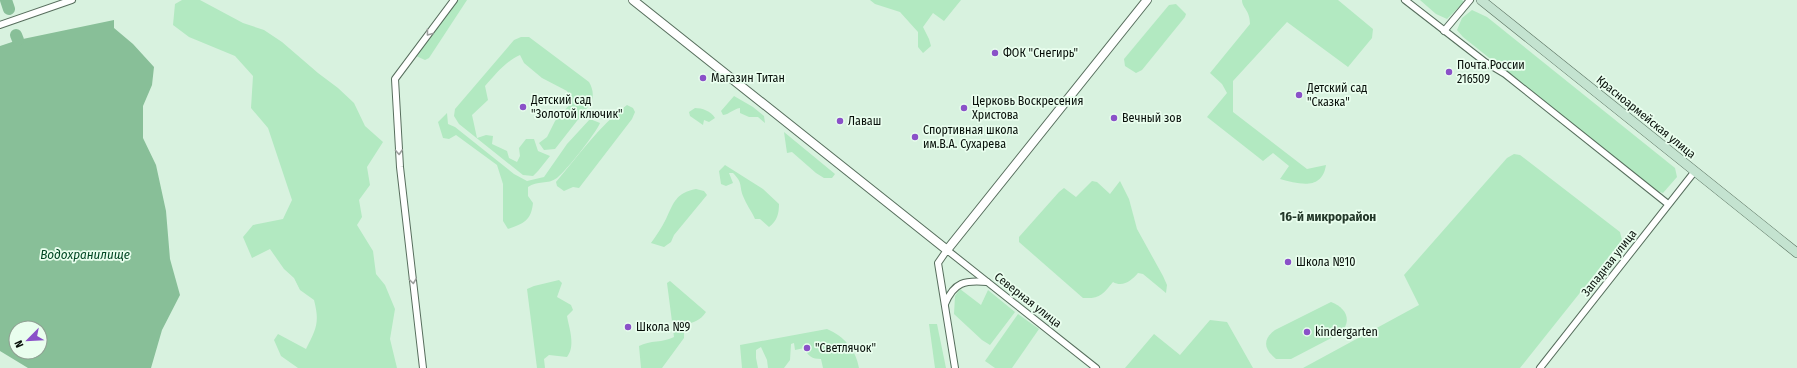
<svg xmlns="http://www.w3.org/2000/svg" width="1797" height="368" font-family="'Fira Sans Condensed',sans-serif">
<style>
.green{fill:#b2e9c1}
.water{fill:#88bf98;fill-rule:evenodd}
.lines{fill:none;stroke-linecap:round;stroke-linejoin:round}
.river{stroke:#88bf98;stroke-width:12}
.minor-casing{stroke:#576e5d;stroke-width:8}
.tertiary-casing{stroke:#576e5d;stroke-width:10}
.secondary-casing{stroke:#576e5d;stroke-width:10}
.minor{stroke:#fff;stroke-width:6}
.tertiary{stroke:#fff;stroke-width:8}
.secondary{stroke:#c4e3d0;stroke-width:9}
.oneway{stroke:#9c9f9d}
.poi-dot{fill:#8a51c8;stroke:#e9feee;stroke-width:1.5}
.labels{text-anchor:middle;stroke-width:3.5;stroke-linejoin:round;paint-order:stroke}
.poi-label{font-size:12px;fill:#070f09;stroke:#e9feee;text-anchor:start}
.street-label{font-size:12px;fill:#070f09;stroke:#e9feee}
.neighbourhood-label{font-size:13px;font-weight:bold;fill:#233829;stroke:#e9feee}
.water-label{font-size:13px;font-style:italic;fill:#014723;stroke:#e9feee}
</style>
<rect width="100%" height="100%" fill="#d8f2df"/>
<!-- green -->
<g class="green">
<path d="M182,0H200L243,23L264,30L282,42L318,73L338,88L354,103L365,126L383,142L367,167L370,185L359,200L362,217L357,225L373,251L376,274L385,285L395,309L390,339L397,368H298L281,356L274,340L278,334L306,349C316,329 320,323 314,300L300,290L294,278L284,269L270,249L252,258L243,237L253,225L283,219L292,200L268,128L251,108L253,76L235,56L189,37L173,25L175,4Z"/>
<path d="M458,0H467L429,58L425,60L416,56Z"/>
<path d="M870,0H961L944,21L933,13L923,27L929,39L931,46L923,53L918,47V32L900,12L875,4Z"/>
<path d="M1242,0H1338L1373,29L1372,38L1348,67L1287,22L1233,81V112L1307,169L1326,165C1322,191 1299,184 1280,179L1289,166L1273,153L1263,161L1207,117L1227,93L1222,84L1210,73L1250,24C1250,10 1242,8 1242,0Z"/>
<path d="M1420,0H1462L1464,2L1447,19L1436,14Z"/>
<path d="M1176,4L1186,14L1185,17L1142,70L1136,73L1125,66L1124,59L1169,5Z"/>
<path d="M1472,10L1487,17L1675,168L1677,177L1663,193L1655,190L1463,37L1457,30L1462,18Z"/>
<path d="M521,37H529L589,82C593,89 594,95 591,103L555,149L544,150L539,143L547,137L555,121L572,102L567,91L542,78L524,63L520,55C506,61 495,75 485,86L488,100L472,115L477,138L486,135L493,136L492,144L507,151L509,158L517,162L520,156L519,148L526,139H534L538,151L550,156L538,171L533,176L523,175L459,124L454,116L455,109L514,40Z"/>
<path d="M734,96L753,107L764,116L765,123L758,117H749L740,113V108C733,109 730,114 723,115L721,111Z"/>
<path d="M627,105L633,108L635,112L632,119L579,188L573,187L564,191L557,186L556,182C578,156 599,126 627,105Z"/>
<path d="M695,108C702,108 711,111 715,118L709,122L704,120L703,125L690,116L689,112Z"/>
<path d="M447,113L448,124L455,127L514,174L527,181L544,177L567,144L590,119L600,123C596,133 566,171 557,178C548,185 537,180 528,187V196L533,203C531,221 524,223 508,229L503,221V184L497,165L456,135L449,139L443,138L438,122Z"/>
<path d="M784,132L835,174L832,178H824L816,173L792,152L787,153Z"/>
<path d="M1514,154L1520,155L1620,232L1622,240L1520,368H1303L1419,305L1404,275L1507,158Z"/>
<path d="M725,165L763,189L779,204C779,214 777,221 769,227L760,219H755C752,212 746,204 743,196C739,185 743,183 733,173H729L733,183L726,186L721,184L719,171Z"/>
<path d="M1092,181L1097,182L1110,194L1120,181L1129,199L1137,229L1163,276L1167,285L1166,293L1143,274L1138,273C1132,280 1123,288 1113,282C1103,294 1100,299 1083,298L1019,242V237L1059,192L1064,188L1076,197Z"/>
<path d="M696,189L704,191L707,195L674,235L671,242L664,247L651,243C656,236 662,227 666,219C674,202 676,193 696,189Z"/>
<path d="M559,280L562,283L557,297L571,305L573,310L567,316C569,328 576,346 567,357L549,355L544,359L545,368H537L527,289L534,286Z"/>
<path d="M670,281L706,312C700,321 694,322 684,325V338L662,368H641L639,346C650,340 663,343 674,337L667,283Z"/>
<path d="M960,289L981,305L988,290L1015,312L990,345L982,340L954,314L955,296Z"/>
<path d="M1331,302C1347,308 1353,322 1339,334L1291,359H1276C1264,349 1262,340 1275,330Z"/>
<path d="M1018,314L1039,329L1012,368H995L985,361Z"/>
<path d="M1210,320L1227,322L1253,368H1125L1154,334L1180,355Z"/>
<path d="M929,324H937L946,368H935Z"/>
<path d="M827,329C844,336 856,350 859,368H823L821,359C812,359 808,356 804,348L795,350L794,343L791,344L790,360L784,368H768L767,360L761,347L756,350V358L758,368H742L740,345Z"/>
</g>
<!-- water -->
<path class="water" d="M114,20V28L133,44L154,67L152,85L143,106V138L156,165L166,211L170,259L180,295L162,330L151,368H28L0,351V46L18,40ZM16,328H40V352H16Z"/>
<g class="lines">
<!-- river -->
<g class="river">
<path d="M6,0L9,9"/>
<path d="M16,35L18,40"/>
</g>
<!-- minor casing -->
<g class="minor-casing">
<g id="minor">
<path d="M1405,0L1485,62L1505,74L1668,204"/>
<path d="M0,25L72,0"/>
<path d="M1444,31L1470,0"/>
<path d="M945,304C954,282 965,280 987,282"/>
<path d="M423,368L400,167L395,79L454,0"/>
<path d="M955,368L938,263L947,250L1096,368"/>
<path d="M1540,368L1695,171"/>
</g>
</g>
<!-- tertiary casing -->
<g class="tertiary-casing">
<path id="tertiary" d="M633,0L947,250L1147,0"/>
</g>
<!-- secondary casing -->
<g class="secondary-casing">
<path id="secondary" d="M1481,0L1797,253"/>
</g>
<!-- minor -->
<use href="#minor" class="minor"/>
<!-- tertiary -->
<use href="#tertiary" class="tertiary"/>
<!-- secondary -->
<use href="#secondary" class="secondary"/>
</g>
<!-- one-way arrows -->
<defs><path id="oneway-chevron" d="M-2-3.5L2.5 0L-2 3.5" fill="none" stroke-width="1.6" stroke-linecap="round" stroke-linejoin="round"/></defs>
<g class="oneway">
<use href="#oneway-chevron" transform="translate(429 33) rotate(127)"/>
<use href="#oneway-chevron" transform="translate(399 152) rotate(87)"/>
<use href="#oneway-chevron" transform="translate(413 281) rotate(83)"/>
</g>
<!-- markers -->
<g class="poi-dot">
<circle cx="995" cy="53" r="4"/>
<circle cx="1449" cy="72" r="4"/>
<circle cx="703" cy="78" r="4"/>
<circle cx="1299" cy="95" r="4"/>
<circle cx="523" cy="107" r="4"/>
<circle cx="964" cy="108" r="4"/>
<circle cx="1114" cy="118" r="4"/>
<circle cx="840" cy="121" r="4"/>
<circle cx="915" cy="137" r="4"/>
<circle cx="1288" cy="262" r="4"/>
<circle cx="628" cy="327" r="4"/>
<circle cx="1307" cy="332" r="4"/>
<circle cx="807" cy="348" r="4"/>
</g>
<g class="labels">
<!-- poi labels -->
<g class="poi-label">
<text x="1003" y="57">ФОК "Снегирь"</text>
<text x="1457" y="69">Почта России<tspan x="1457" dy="14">216509</tspan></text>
<text x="711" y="82">Магазин Титан</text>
<text x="1307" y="92">Детский сад<tspan x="1307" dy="14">"Сказка"</tspan></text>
<text x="531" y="104">Детский сад<tspan x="531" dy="14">"Золотой ключик"</tspan></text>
<text x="972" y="105">Церковь Воскресения<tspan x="972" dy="14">Христова</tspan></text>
<text x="1122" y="122">Вечный зов</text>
<text x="848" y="125">Лаваш</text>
<text x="923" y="134">Спортивная школа<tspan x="923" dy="14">им.В.А. Сухарева</tspan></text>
<text x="1296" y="266">Школа №10</text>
<text x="636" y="331">Школа №9</text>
<text x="1315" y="336">kindergarten</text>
<text x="815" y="352">"Светлячок"</text>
</g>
<!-- street labels -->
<g class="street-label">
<text transform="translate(1646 117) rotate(39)" y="4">Красноармейская улица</text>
<text transform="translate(1609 263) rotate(-52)" y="4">Западная улица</text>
<text transform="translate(1028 300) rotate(38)" y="4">Северная улица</text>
</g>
<!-- neighbourhood labels -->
<g class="neighbourhood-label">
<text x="1328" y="221">16-й микрорайон</text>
</g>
<!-- water labels -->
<g class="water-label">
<text x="85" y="259">Водохранилище</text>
</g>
</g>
<!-- north arrow -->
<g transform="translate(28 340) rotate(246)"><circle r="19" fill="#e9feee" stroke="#8f9e92"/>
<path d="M0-3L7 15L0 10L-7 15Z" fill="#8a51c8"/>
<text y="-6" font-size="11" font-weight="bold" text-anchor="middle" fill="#070f09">N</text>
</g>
</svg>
